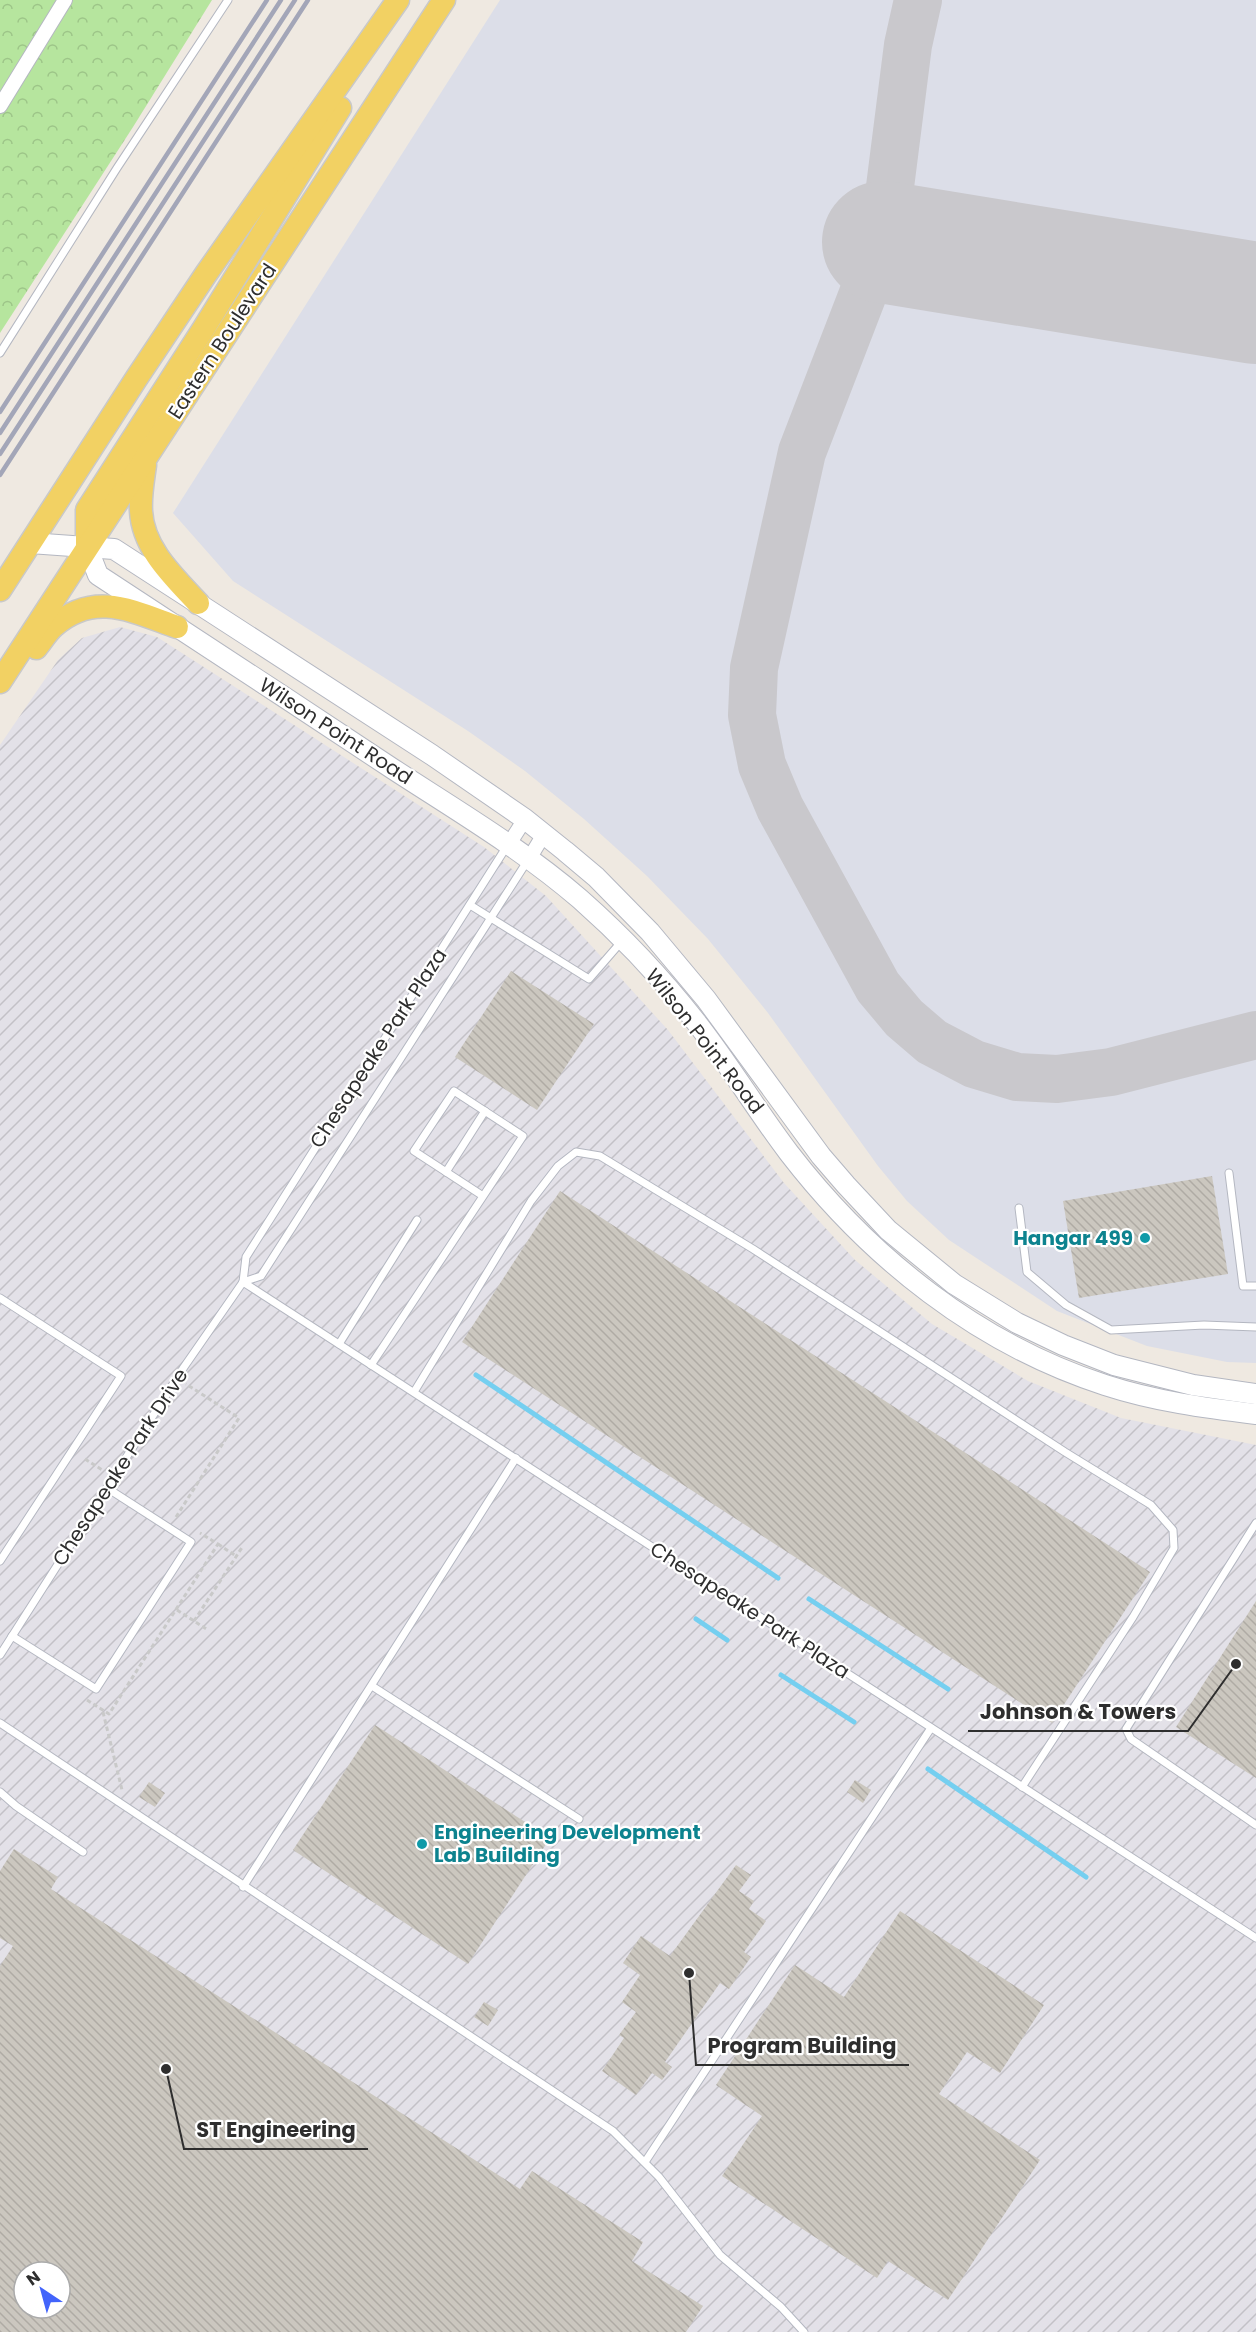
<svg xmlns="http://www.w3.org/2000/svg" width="1256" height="2332" font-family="Poppins,sans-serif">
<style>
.industrial{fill:url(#industrial-furrows);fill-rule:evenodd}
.airport{fill:#dcdee8}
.forest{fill:url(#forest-crowns)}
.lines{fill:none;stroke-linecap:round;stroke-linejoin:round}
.stream{stroke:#75cff0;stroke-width:5}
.taxiway{stroke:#c9c8cc;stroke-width:48}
.runway{stroke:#c9c8cc;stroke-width:122}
.building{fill:url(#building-back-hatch);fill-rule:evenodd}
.lane-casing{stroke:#b4b7c1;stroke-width:9}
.street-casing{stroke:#b4b7c1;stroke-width:16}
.secondary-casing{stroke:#b4b7c1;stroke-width:22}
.primary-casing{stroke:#c9c9c9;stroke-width:25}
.path{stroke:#c9c9c9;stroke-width:3;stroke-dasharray:4.5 3;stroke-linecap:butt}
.lane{stroke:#fff;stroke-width:7}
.street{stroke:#fff;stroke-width:14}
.secondary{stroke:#fff;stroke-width:20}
.primary{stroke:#f2d163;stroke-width:22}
.rail{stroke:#a3a6b8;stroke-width:4.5}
.culture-dot{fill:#0f9aa8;stroke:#fff;stroke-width:2}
.labels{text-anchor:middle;stroke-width:4.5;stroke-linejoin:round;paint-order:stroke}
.street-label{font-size:20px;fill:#2e2e2e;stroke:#fff}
.culture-label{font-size:20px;font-weight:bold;fill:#0d838f;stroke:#fff;text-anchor:end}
.leader{fill:none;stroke:#2e2e2e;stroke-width:2}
.callout-dot{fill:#2e2e2e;stroke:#fff;stroke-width:2}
.callout-label{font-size:21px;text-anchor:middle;font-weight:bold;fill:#2e2e2e;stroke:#fff;stroke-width:4.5;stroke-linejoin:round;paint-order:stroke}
</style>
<defs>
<pattern id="industrial-furrows" width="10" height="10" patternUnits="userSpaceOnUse" patternTransform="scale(1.5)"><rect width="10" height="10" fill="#e3e1e8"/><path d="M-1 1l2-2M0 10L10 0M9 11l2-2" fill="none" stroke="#c3c1c7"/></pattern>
<pattern id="forest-crowns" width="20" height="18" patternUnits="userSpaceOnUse" patternTransform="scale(1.5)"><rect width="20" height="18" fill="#b6e59e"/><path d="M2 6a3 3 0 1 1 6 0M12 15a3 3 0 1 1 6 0" fill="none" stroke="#9dc588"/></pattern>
<pattern id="building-back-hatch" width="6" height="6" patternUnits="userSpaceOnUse" patternTransform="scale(1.5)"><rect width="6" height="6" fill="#cbc7bf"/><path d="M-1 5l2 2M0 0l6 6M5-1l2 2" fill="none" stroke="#afaba4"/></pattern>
</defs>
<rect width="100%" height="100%" fill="#efe9e1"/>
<!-- industrial -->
<path class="industrial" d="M120,627L157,637L484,847L546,896L668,1030L784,1183L855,1260L932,1324L1028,1381L1121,1418L1256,1445V2332H0V745L58,660L82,638ZM24,2272H60V2308H24Z"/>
<!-- airport -->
<path class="airport" d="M500,0H1256V1363L1227,1362L1147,1346L1057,1311L949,1240L907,1201L878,1166L768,1013L708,939L647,876L584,819L525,771L468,731L233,581L173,513Z"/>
<!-- forest -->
<path class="forest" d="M0,0H212L133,127L0,333Z"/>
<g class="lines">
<!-- stream -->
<g class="stream">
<path d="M476,1375L778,1578"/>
<path d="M809,1599L948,1689"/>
<path d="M696,1619L727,1640"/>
<path d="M781,1675L854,1722"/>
<path d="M928,1769L1086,1877"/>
</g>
<!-- taxiway -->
<path class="taxiway" d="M918,0L908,45L883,242L802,452L754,668L752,715L762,765L780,808L878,987L904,1018L932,1042L974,1064L1017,1077L1057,1079L1111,1072L1256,1035"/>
<!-- runway -->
<path class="runway" d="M883,242L1256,303"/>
</g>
<!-- building -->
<g class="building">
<path d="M511,971L594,1024L537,1110L455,1057Z"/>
<path d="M1212,1176L1228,1274L1079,1298L1063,1201Z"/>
<path d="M560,1191L1150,1572L1052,1723L462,1342Z"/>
<path d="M1256,1601V1778L1176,1727Z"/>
<path d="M375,1725L550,1838L468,1964L293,1850Z"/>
<path d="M855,1780L871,1790L863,1803L847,1792Z"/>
<path d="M149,1782L165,1793L155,1807L139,1797Z"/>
<path d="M14,1849L58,1877L51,1889L520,2189L532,2171L643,2242L632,2261L703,2306L686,2332H0V1966L13,1946L0,1938V1871ZM24,2272H60V2308H24Z"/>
<path d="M736,1865L751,1875L739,1891L754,1901L749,1909L766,1921L744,1952L751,1957L729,1989L720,1983L665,2062L672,2067L662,2080L652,2073L636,2095L602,2071L624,2038L619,2035L636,2012L622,2002L640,1975L623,1963L641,1936L670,1956Z"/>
<path d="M900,1911L1044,2005L1000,2073L967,2052L939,2094L1040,2160L948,2300L888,2261L877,2278L722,2176L762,2116L716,2085L795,1965L844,1997Z"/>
<path d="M484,2002L498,2010L488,2026L474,2017Z"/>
</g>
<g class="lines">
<!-- lane casing -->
<g class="lane-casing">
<g id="lane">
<path d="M0,353L117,168L228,0"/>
<path d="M470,905L589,979L622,941"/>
<path d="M446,1172L485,1111"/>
<path d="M1229,1173L1243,1286H1256"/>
<path d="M1019,1208L1027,1272L1066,1305L1111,1330L1204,1325L1256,1327"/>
<path d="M243,1282L1256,1938"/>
<path d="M243,1282L261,1276L528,860"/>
<path d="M0,1298L121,1376L0,1561"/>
<path d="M339,1344L417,1220"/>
<path d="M371,1365L523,1136L454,1091L414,1151L483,1196"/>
<path d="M414,1392L531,1201L558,1166L576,1152L600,1156L753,1249L1065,1452L1151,1505L1173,1530L1174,1548L1133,1617L1022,1787"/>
<path d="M1256,1523L1126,1729L1131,1739L1256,1825"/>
<path d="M12,1636L96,1689L191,1542L107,1488"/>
<path d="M0,1655L184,1367L243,1282L246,1257L507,846"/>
<path d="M372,1686L579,1819"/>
<path d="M0,1723L613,2131L659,2177L720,2255L781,2307L804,2332"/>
<path d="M0,1792L16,1806L83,1852"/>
<path d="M243,1887L516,1458"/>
<path d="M645,2162L931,1728"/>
</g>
</g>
<!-- street casing -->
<g class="street-casing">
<g id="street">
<path d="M0,106L65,0"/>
<path d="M509,844L525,819"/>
<path d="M529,859L544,834"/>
</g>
</g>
<!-- secondary casing -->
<g class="secondary-casing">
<g id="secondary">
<path d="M30,543L114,549L432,755L525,819L565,851L596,877L650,932L706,999L821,1156L846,1185L888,1230L954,1284L1017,1323L1063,1345L1114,1365L1193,1385L1256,1394"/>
<path d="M87,547L98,575C196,639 295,704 393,769C456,810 522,849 580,899C622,936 661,977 696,1022C729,1064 757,1111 789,1153C870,1258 978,1344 1105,1385C1154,1401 1205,1408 1256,1414"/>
</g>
</g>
<!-- primary casing -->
<g class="primary-casing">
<g id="primary">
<path d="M145,465C143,480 140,496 141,511C143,549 174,577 198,603"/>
<path d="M87,547V510L204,328L340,108"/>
<path d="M0,590L136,379L206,274L398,0"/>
<path d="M36,648C42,641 47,632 54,626C95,590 134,612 177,627"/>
<path d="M0,682L444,0"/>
</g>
</g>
<!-- path -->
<g class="path">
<path d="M85,1459L104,1471"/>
<path d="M176,1517L239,1418L186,1384"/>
<path d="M218,1544L236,1556"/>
<path d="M177,1610L208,1630"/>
<path d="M194,1621L243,1546"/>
<path d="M87,1700L109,1714L218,1544L200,1533"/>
<path d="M103,1712L122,1790"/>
</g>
<!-- lane -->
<use href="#lane" class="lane"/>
<!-- street -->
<use href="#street" class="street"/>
<!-- secondary -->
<use href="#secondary" class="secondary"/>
<!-- primary -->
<use href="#primary" class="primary"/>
<!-- rail -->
<g class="rail">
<path d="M0,412L267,0"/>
<path d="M0,433L281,0"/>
<path d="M0,454L295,0"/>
<path d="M0,475L308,0"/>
</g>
</g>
<!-- markers -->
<g class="culture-dot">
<circle cx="1145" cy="1238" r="6"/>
<circle cx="422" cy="1844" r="6"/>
</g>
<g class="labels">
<!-- street labels -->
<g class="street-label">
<text transform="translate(222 341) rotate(-57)" y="7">Eastern Boulevard</text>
<text transform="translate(336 731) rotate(33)" y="7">Wilson Point Road</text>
<text transform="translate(705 1041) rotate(52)" y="7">Wilson Point Road</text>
<text transform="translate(378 1048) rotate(-57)" y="7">Chesapeake Park Plaza</text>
<text transform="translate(120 1467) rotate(-57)" y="7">Chesapeake Park Drive</text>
<text transform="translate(750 1610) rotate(33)" y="7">Chesapeake Park Plaza</text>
</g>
<!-- culture labels -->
<g class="culture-label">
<text x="1133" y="1245">Hangar 499</text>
<text x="434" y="1839" text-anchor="start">Engineering Development<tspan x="434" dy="23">Lab Building</tspan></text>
</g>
</g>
<!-- callouts -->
<path class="leader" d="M1236 1664L1188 1731H968M689 1973L696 2065H909M166 2069L184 2149H368"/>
<g class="callout-dot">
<circle cx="1236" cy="1664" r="6"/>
<circle cx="689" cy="1973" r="6"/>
<circle cx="166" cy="2069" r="6"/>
</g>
<g class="callout-label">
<text x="1078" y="1719">Johnson &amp; Towers</text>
<text x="802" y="2053">Program Building</text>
<text x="276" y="2137">ST Engineering</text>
</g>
<!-- north arrow -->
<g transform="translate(42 2290) rotate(324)"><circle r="28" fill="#ffffff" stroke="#ababab" stroke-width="1.5"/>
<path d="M0-4.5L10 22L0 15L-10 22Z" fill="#4264fb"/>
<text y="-9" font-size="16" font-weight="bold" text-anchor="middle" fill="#2e2e2e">N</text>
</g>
</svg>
